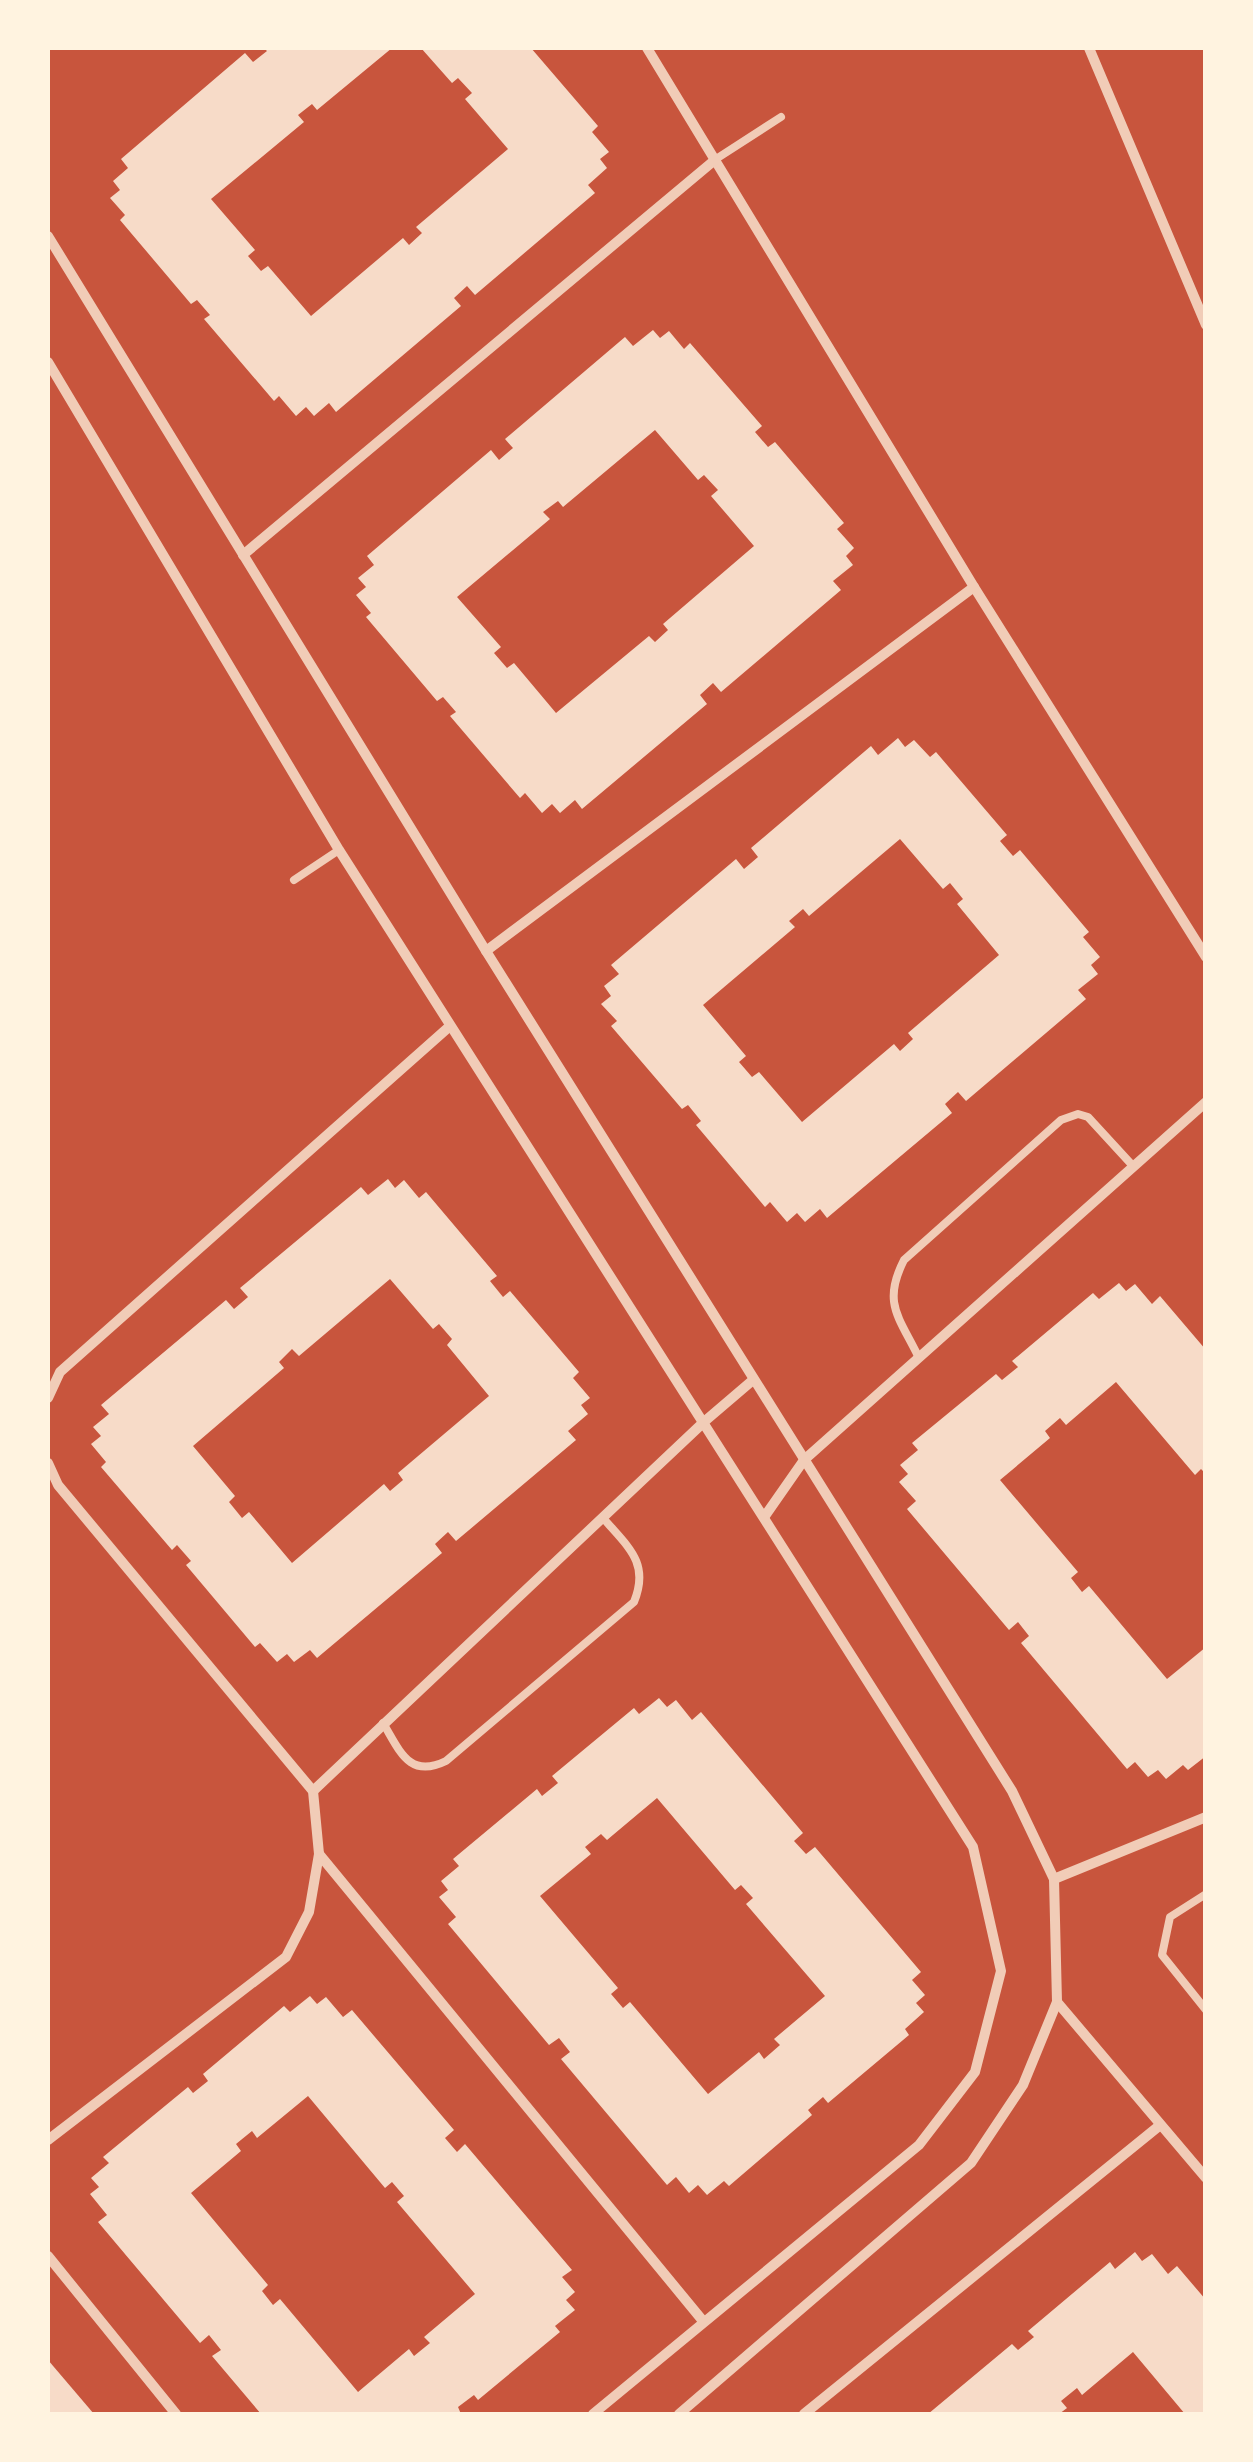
<svg xmlns="http://www.w3.org/2000/svg" width="1253" height="2462" font-family="'Noto Sans',sans-serif">
<style>
.building{fill:#f7dbc8;fill-rule:evenodd}
.lines{fill:none;stroke-linecap:round;stroke-linejoin:round}
.service{stroke:#f1ccb7;stroke-width:8}
.minor{stroke:#f1ccb7;stroke-width:10}
</style>
<rect width="100%" height="100%" fill="#c8553d"/>
<!-- building -->
<g class="building">
<path d="M264,48H392L317,110L312,104L298,115L304,122L211,199L255,250L248,256L261,271L268,266L311,316L403,238L409,245L422,233L416,227L508,149L465,99L472,93L458,78L452,83L421,48H520L522,50L531,48L598,126L592,132L609,152L600,159L607,168L588,185L595,193L475,295L467,286L454,298L461,306L336,412L329,403L314,416L306,407L296,416L279,396L274,401L204,319L210,315L197,300L191,304L120,220L125,215L110,198L120,190L113,181L128,168L121,159L245,53L253,62L267,51Z"/>
<path d="M653,330L660,338L669,331L684,349L690,343L762,426L755,432L768,447L775,442L844,523L837,529L854,548L846,556L853,565L833,581L841,590L721,692L713,683L700,695L707,704L582,809L575,800L560,813L552,804L542,813L525,793L520,798L450,716L456,712L443,697L437,701L366,617L371,613L356,595L366,587L358,578L374,565L367,556L491,450L499,460L513,448L505,439L625,337L633,346ZM655,430L698,480L704,475L718,490L711,496L754,546L663,624L668,630L655,642L649,636L556,713L514,663L507,668L494,653L501,647L457,597L550,519L543,512L558,501L563,507Z"/>
<path d="M898,738L905,747L914,740L930,757L936,752L1007,835L1000,841L1013,856L1020,850L1089,932L1083,937L1100,957L1091,965L1098,974L1078,990L1086,999L966,1101L958,1092L945,1104L952,1113L827,1218L820,1209L805,1222L797,1213L787,1222L770,1202L765,1207L696,1125L701,1121L688,1105L682,1109L611,1026L617,1021L601,1004L611,996L604,986L619,974L611,965L736,859L744,869L758,857L751,848L871,746L878,755ZM900,839L943,889L950,883L963,899L957,904L999,955L908,1033L913,1039L900,1051L894,1044L802,1122L759,1072L752,1077L739,1062L746,1056L703,1005L795,927L789,921L803,909L809,916Z"/>
<path d="M388,1179L395,1188L404,1180L419,1198L426,1192L497,1276L490,1281L503,1297L510,1291L579,1372L573,1378L590,1398L581,1405L588,1414L568,1431L576,1440L456,1541L448,1532L435,1544L442,1553L317,1658L310,1650L294,1662L287,1654L277,1662L260,1643L255,1647L186,1565L191,1561L177,1545L172,1550L101,1467L106,1462L91,1444L101,1436L93,1427L109,1414L101,1405L226,1300L234,1309L248,1297L240,1288L361,1187L368,1195ZM390,1279L433,1329L439,1324L452,1339L447,1345L489,1396L398,1473L403,1480L390,1491L384,1484L292,1563L249,1512L242,1518L229,1502L235,1496L193,1446L284,1368L279,1362L292,1349L299,1356Z"/>
<path d="M1119,1283L1126,1291L1135,1284L1152,1304L1160,1296L1206,1350V1474L1201,1469L1195,1475L1116,1382L1066,1425L1060,1418L1045,1431L1050,1438L1000,1480L1078,1572L1071,1578L1082,1592L1089,1586L1167,1679L1206,1647V1756L1188,1770L1183,1765L1166,1779L1158,1770L1148,1777L1135,1762L1127,1769L1021,1643L1029,1636L1018,1622L1009,1630L907,1509L916,1501L899,1482L908,1474L900,1465L918,1450L912,1443L996,1374L1002,1380L1018,1367L1012,1361L1093,1293L1099,1299Z"/>
<path d="M659,1698L667,1707L676,1700L692,1720L701,1712L803,1833L794,1841L806,1854L815,1847L921,1972L912,1980L925,1995L916,2003L924,2012L905,2029L909,2035L828,2103L823,2097L808,2110L812,2115L729,2186L724,2181L707,2195L698,2185L689,2193L676,2177L667,2185L561,2059L570,2052L559,2038L549,2045L448,1924L456,1917L439,1897L448,1890L441,1881L459,1866L453,1859L537,1789L542,1796L558,1783L552,1776L634,1708L639,1714ZM657,1798L735,1890L741,1885L753,1898L746,1904L825,1996L774,2039L780,2045L764,2059L759,2052L708,2094L630,2002L623,2008L611,1994L618,1988L540,1896L591,1854L585,1847L601,1834L607,1840Z"/>
<path d="M310,1996L317,2004L326,1997L343,2017L352,2010L454,2130L445,2138L457,2152L465,2144L572,2270L562,2277L575,2292L566,2300L575,2310L555,2326L560,2332L478,2400L474,2395L458,2407L461,2414H261L212,2356L221,2350L209,2335L200,2343L98,2222L107,2215L90,2194L99,2187L91,2178L109,2163L103,2157L188,2087L193,2093L208,2081L203,2074L284,2006L290,2012ZM308,2096L385,2188L392,2182L404,2196L397,2202L475,2294L424,2337L430,2343L414,2356L409,2349L358,2392L280,2299L273,2305L262,2291L268,2285L191,2193L241,2151L236,2144L252,2131L257,2138Z"/>
<path d="M1135,2252L1142,2261L1152,2254L1168,2274L1177,2266L1206,2300V2414H1185L1133,2352L1082,2395L1077,2388L1061,2401L1067,2408L1059,2414H928L1012,2344L1018,2350L1034,2337L1028,2331L1110,2262L1115,2269Z"/>
<path d="M48,2360L94,2414H48Z"/>
</g>
<g class="lines">
<!-- service -->
<g class="service">
<path d="M716,159L781,117"/>
<path d="M294,880L339,850"/>
<path d="M918,1356C899,1317 882,1303 904,1260L1061,1120L1078,1114L1088,1117L1133,1166"/>
<path d="M383,1723C400,1751 409,1779 446,1761L634,1602C650,1563 628,1547 604,1519"/>
<path d="M1206,1894L1170,1917L1162,1955L1206,2010"/>
</g>
<!-- minor -->
<g class="minor">
<path d="M647,48L974,587L1206,957"/>
<path d="M1089,48L1206,325"/>
<path d="M48,236L486,951L1012,1791L1054,1879L1057,2002L1023,2085L971,2163L679,2414"/>
<path d="M48,362L339,850L973,1847L1001,1971L975,2072L919,2145L593,2414"/>
<path d="M243,555L716,159"/>
<path d="M486,951L974,587"/>
<path d="M48,1398L60,1372L450,1026"/>
<path d="M48,1463L58,1485L313,1791L319,1854L309,1912L286,1957L48,2140"/>
<path d="M765,1516L804,1460L1206,1102"/>
<path d="M313,1791L705,1421L753,1380"/>
<path d="M319,1854L703,2321"/>
<path d="M1054,1879L1206,1817"/>
<path d="M1057,2002L1206,2178"/>
<path d="M48,2256L176,2414"/>
<path d="M804,2414L1159,2126"/>
</g>
</g>
<!-- border -->
<rect width="1253" height="2462" fill="none" stroke="#fff3e0" stroke-width="100"/>
</svg>
